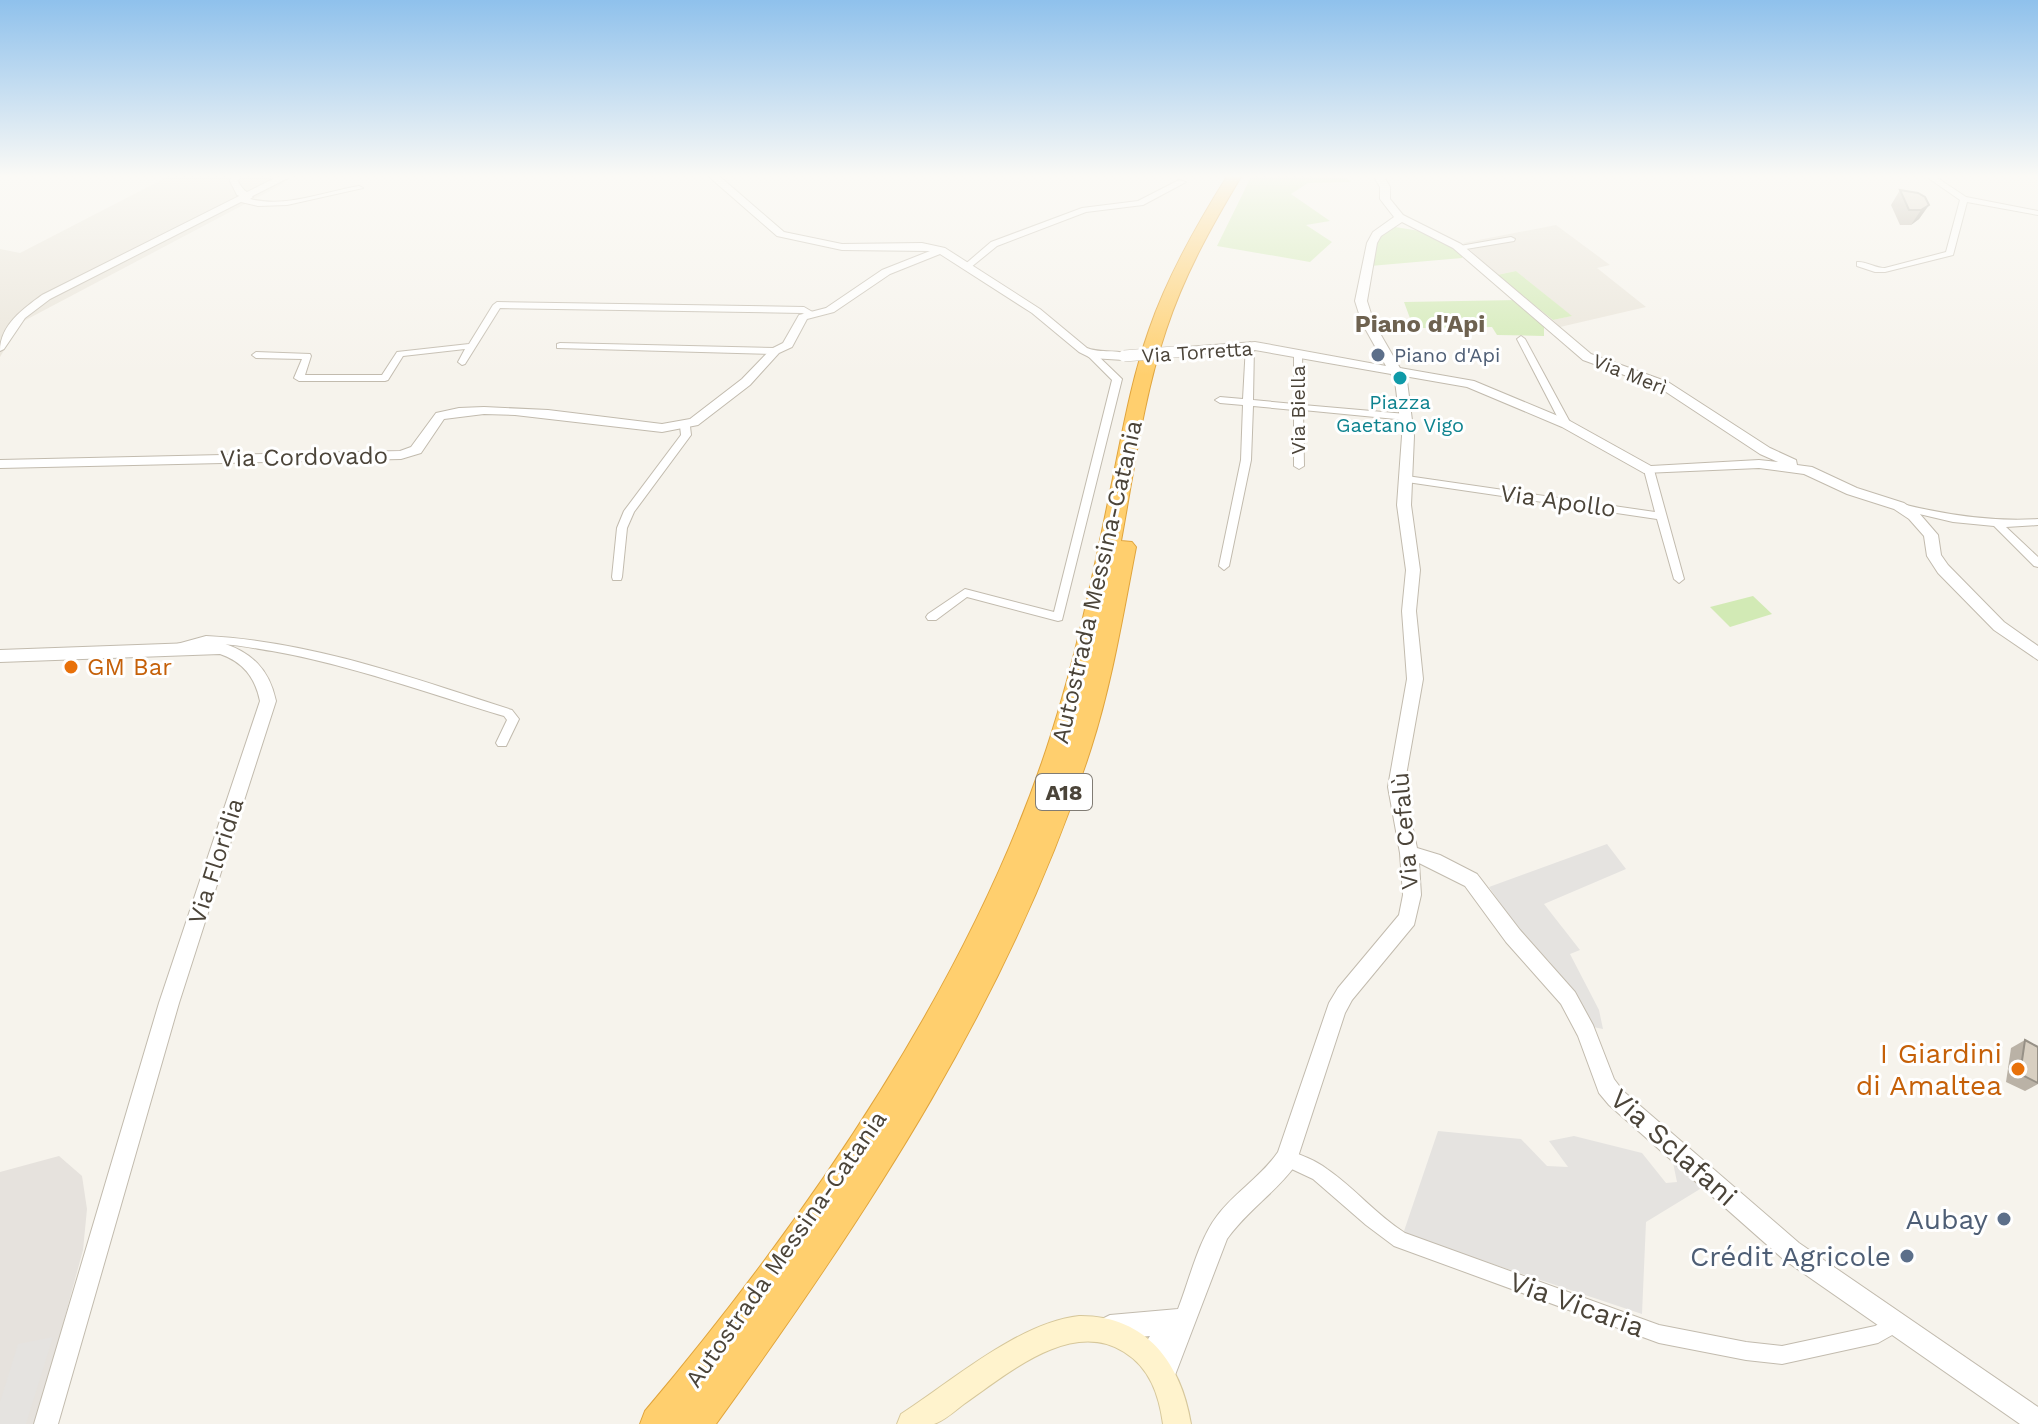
<svg xmlns="http://www.w3.org/2000/svg" width="2038" height="1424" font-family="'Work Sans',sans-serif">
<style>
.residential{fill:#eae5da}
.industrial{fill:#e6e2dd}
.green{fill:#d2eab5}
.parking{fill:#e5e3e0}
.lines{fill:none;stroke-linecap:round;stroke-linejoin:round}
.minor-casing{stroke:#c2bbae;stroke-width:2}
.tertiary-casing{stroke:#c2bbae;stroke-width:2}
.secondary-casing{stroke:#d6c79b;stroke-width:2}
.motorway-casing{stroke:#e0a43c;stroke-width:2}
.minor{fill:#fff;fill-rule:evenodd}
.tertiary{fill:#fff;fill-rule:evenodd}
.secondary{fill:#fff3cd;fill-rule:evenodd}
.motorway{fill:#ffcf6e;fill-rule:evenodd}
.tertiary-bridge-casing{stroke:#c2bbae;stroke-width:12;stroke-linecap:butt}
.tertiary-bridge{stroke:#fff;stroke-width:11}
.wall{fill:#bab2a6}
.shaded-wall{fill:#979187}
.building{fill:#d8cfc1;stroke:#979187;stroke-width:2}
.service-dot{fill:#5c6f8a;stroke:#fff;stroke-width:3}
.culture-dot{fill:#0f9aa8;stroke:#fff;stroke-width:3}
.food-dot{fill:#e8710a;stroke:#fff;stroke-width:3}
.labels{text-anchor:middle;stroke-width:6;stroke-linejoin:round;paint-order:stroke}
.far-street-label{font-size:20px;fill:#4b4439;stroke:#fff}
.far-service-label{font-size:20px;fill:#4e5e75;stroke:#fff;text-anchor:start}
.far-culture-label{font-size:20px;fill:#0d838f;stroke:#fff}
.shield{fill:#fff;stroke:#817c74;stroke-width:2}
.shield-label{font-size:22px;font-weight:bold;fill:#4b4439}
.far-quarter-label{font-size:24px;font-weight:bold;fill:#6e6250;stroke:#fff}
.street-label{font-size:24px;fill:#4b4439;stroke:#fff}
.food-label{font-size:24px;fill:#c56008;stroke:#fff;text-anchor:start}
.near-food-label{font-size:28px;fill:#c56008;stroke:#fff;text-anchor:end}
.near-street-label{font-size:28px;fill:#4b4439;stroke:#fff}
.near-service-label{font-size:28px;fill:#4e5e75;stroke:#fff;text-anchor:end}
</style>
<rect width="100%" height="100%" fill="#f6f3ec"/>
<!-- residential -->
<g class="residential">
<path d="M171,175H293L281,185L20,323L0,357V249L20,253Z"/>
<path d="M1556,225L1610,265L1597,268L1646,307L1560,327L1553,320L1571,316L1516,271L1497,275L1463,243Z"/>
</g>
<!-- industrial -->
<path class="industrial" d="M59,1156L82,1176L87,1209L83,1250L36,1424H0V1172Z"/>
<!-- green -->
<g class="green">
<path d="M1252,175L1347,178L1351,182L1308,183L1291,194L1330,221L1306,225L1332,242L1310,262L1217,246Z"/>
<path d="M1395,227L1426,232L1462,253V258L1370,266L1377,238Z"/>
<path d="M1516,271L1572,316L1553,320L1497,275Z"/>
<path d="M1518,300L1544,323V336L1497,335L1492,327L1422,328L1411,321L1404,302Z"/>
<path d="M1753,596L1772,614L1730,627L1710,607Z"/>
</g>
<!-- parking -->
<g class="parking">
<path d="M1607,844L1626,869L1544,904L1580,950L1570,954L1599,1010L1603,1029L1593,1027L1581,1002L1549,961L1520,932L1489,887Z"/>
<path d="M1438,1131L1521,1139L1547,1166L1568,1167L1549,1141L1574,1136L1642,1153L1666,1183L1677,1182L1671,1153L1705,1186L1646,1222L1642,1314L1403,1234Z"/>
<path d="M53,1337L26,1424H0V1402L18,1344Z"/>
</g>
<g class="lines">
<!-- minor casing -->
<g class="minor-casing">
<g id="minor">
<path d="M232,175H240L238,181C243,191 245,190 253,197L250,199C286,208 323,192 359,186L363,188L287,205L258,206L241,202V198H245L237,195L230,181Z"/>
<path d="M1924,175H1933L1966,197L2038,211V215L1967,202L1953,255L1885,272H1875L1857,266V262C1866,261 1875,268 1885,268L1946,252L1960,200Z"/>
<path d="M1179,180L1186,182L1143,205L1086,212L997,246L970,268L963,266L991,242L1082,208L1138,201Z"/>
<path d="M1511,237L1515,239L1514,241L1460,250L1456,248L1460,246Z"/>
<path d="M497,302L804,307L816,314L812,317L802,313L500,308L465,364L462,365L458,362L465,349L403,356L388,380L385,381H299L294,378L302,359L256,358L252,355L256,352L310,354L311,356L305,375H382L397,352L469,344L493,305Z"/>
<path d="M1521,336L1525,339L1571,424L1569,426H1563L1561,424L1517,339Z"/>
<path d="M1250,342L1254,345L1253,400L1294,404V354L1298,351L1302,354L1303,405L1406,414L1411,417L1406,420L1303,410L1304,466L1299,469L1294,466V410L1253,406L1251,460L1229,566L1224,570L1219,566L1241,460L1243,405L1220,403L1215,400L1220,397L1243,399L1246,345Z"/>
<path d="M560,343L775,348L779,351L775,354L557,348V344Z"/>
<path d="M1091,351L1094,352L1122,379L1062,620L1058,621L967,597L936,620H928L926,617L928,614L965,589L1054,612L1112,380L1088,356L1087,354Z"/>
<path d="M685,423L690,426L691,435L634,512L627,528L622,577L621,580H613L612,577L617,528L624,511L681,435L680,426Z"/>
<path d="M1649,467L1654,470L1684,579L1679,583L1674,579L1657,519L1407,482L1402,479L1407,476L1655,512L1644,470Z"/>
<path d="M1902,504C1947,515 1991,522 2038,519V525L2006,527L2038,557V567L2034,566L1994,526L1953,522L1898,509V505Z"/>
<path d="M206,636C311,641 413,678 512,710L519,719L506,746H498L496,743L507,720L504,716C427,693 351,665 272,651C251,648 227,642 205,645C197,646 189,649 181,651L175,647L177,644Z"/>
<path d="M1287,1150C1301,1155 1315,1160 1327,1169C1355,1188 1376,1215 1405,1233L1659,1325L1746,1342L1782,1346L1875,1326L1895,1315L1901,1318L1904,1324L1901,1330L1878,1343L1782,1364L1746,1360L1659,1343L1394,1246L1366,1225L1313,1179L1281,1164L1279,1158L1281,1152Z"/>
</g>
</g>
<!-- tertiary casing -->
<g class="tertiary-casing">
<g id="tertiary">
<path d="M281,175H294L50,299L25,318L4,349L0,351C0,325 23,309 42,295Z"/>
<path d="M707,175H718L784,232L842,244L922,243L945,248L1040,309L1087,348C1101,354 1118,348 1130,356L1124,360L1091,358L1079,352L1032,313L940,254L890,274L834,312L807,319L792,347L779,353L750,385L698,425L662,432L515,415L484,414L444,419L421,453L401,459L0,468V460L400,451L411,447L436,413L459,408L484,407L548,410L662,424L690,419L742,379L771,349L783,343L799,315L826,308L882,270L930,251L842,250L777,236Z"/>
<path d="M1373,175H1383L1390,187V199L1403,215L1461,244L1591,354L1668,382L1770,448L1796,460L1797,465L1812,467L1857,488L1904,503L1919,513L1938,535L1941,555L1948,565L2004,622L2038,646V660L1994,630L1938,573L1927,556L1924,536L1909,519L1894,509L1847,494L1804,474L1759,468L1644,473L1562,427L1467,387L1404,376L1407,381L1414,436L1411,505L1420,570L1416,611L1423,679L1404,787L1417,848L1440,855L1477,874L1520,930L1575,992L1593,1025L1614,1079L1623,1091L1799,1243L2038,1407V1424H2020L1783,1259L1609,1105L1599,1093L1578,1036L1561,1004L1506,942L1465,886L1419,863L1421,895L1414,925L1352,1000L1345,1013L1295,1166C1275,1193 1247,1211 1227,1239L1172,1383L1164,1387L1156,1383L1152,1375L1156,1364L1150,1367L1142,1363L1138,1355L1150,1336L1110,1339L1102,1335L1098,1327L1102,1319L1110,1315L1178,1309C1189,1281 1199,1239 1217,1216C1235,1192 1261,1177 1278,1152L1329,1003L1338,988L1399,915L1403,895L1400,853L1388,787L1407,679L1402,611L1406,570L1397,505L1402,436L1395,381L1391,374L1255,350L1186,355L1180,351L1186,347L1255,342L1386,366L1362,323L1355,301L1367,243L1373,232L1394,217L1380,199V187ZM1402,222L1453,248L1583,360L1660,388L1760,454L1778,462L1759,460L1651,466L1570,421L1474,381L1400,368L1374,323L1367,301L1377,243L1381,236Z"/>
<path d="M220,642C251,652 269,668 276,701L179,1003L58,1424H34L159,1003L260,701C255,677 243,662 220,654L0,662V650Z"/>
</g>
</g>
<!-- secondary casing -->
<g class="secondary-casing">
<path id="secondary" d="M1079,1316C1146,1315 1181,1363 1191,1424H1163C1159,1395 1150,1368 1124,1352C1071,1318 1006,1375 964,1404C956,1410 944,1421 934,1424C923,1424 908,1424 897,1424L901,1414C952,1381 1018,1323 1079,1316Z"/>
</g>
<!-- motorway casing -->
<g class="motorway-casing">
<path id="motorway" d="M1228,175H1242C1212,225 1184,275 1166,330C1143,398 1134,471 1121,541L1132,542L1136,547C1123,614 1112,683 1091,748C1011,997 868,1214 716,1424H640L645,1411C807,1219 975,976 1051,735C1078,651 1095,565 1113,478C1123,429 1132,378 1149,330C1168,275 1197,224 1228,175Z"/>
</g>
<!-- minor -->
<use href="#minor" class="minor"/>
<!-- tertiary -->
<use href="#tertiary" class="tertiary"/>
<!-- secondary -->
<use href="#secondary" class="secondary"/>
<!-- motorway -->
<use href="#motorway" class="motorway"/>
<!-- tertiary-bridge casing -->
<g class="tertiary-bridge-casing">
<path id="tertiary-bridge" d="M1124,356L1186,351"/>
</g>
<!-- tertiary-bridge -->
<use href="#tertiary-bridge" class="tertiary-bridge"/>
</g>
<!-- wall -->
<g class="wall">
<path d="M1900,190L1929,205L1919,219L1911,225H1900L1891,205Z"/>
<path d="M2025,1040L2038,1047V1084L2025,1091L2006,1082L2011,1048Z"/>
</g>
<!-- shaded-wall -->
<path class="shaded-wall" d="M1929,205L1919,219L1911,225L1921,210Z"/>
<!-- building -->
<g class="building">
<path d="M1900,190L1918,193L1925,197L1929,205L1921,210H1909Z"/>
<path d="M2025,1040L2038,1047V1083L2020,1074Z"/>
</g>
<!-- sky -->
<linearGradient id="sky" x2="0" y2="1"><stop stop-color="#8fc1ec"/><stop offset="0.47" stop-color="#fbfaf6"/><stop offset="1" stop-color="#fbfaf6" stop-opacity="0"/></linearGradient>
<rect width="2038" height="375" fill="url(#sky)"/>
<!-- markers -->
<g class="service-dot">
<circle cx="1378" cy="355" r="8"/>
<circle cx="2004" cy="1219" r="8"/>
<circle cx="1907" cy="1256" r="8"/>
</g>
<circle class="culture-dot" cx="1400" cy="378" r="8"/>
<g class="food-dot">
<circle cx="71" cy="667" r="8"/>
<circle cx="2018" cy="1069" r="8"/>
</g>
<g class="labels">
<!-- far-street labels -->
<g class="far-street-label">
<text transform="translate(1197 352) rotate(-4)" y="7">Via Torretta</text>
<text transform="translate(1630 374) rotate(22)" y="7">Via Merì</text>
<text transform="translate(1298 410) rotate(-90)" y="7">Via Biella</text>
</g>
<!-- far-service labels -->
<g class="far-service-label">
<text x="1394" y="362">Piano d'Api</text>
</g>
<!-- far-culture labels -->
<g class="far-culture-label">
<text x="1400" y="409">Piazza<tspan x="1400" dy="23">Gaetano Vigo</tspan></text>
</g>
<!-- shield labels -->
<rect class="shield" x="1036" y="774" width="56" height="36" rx="6"/>
<g class="shield-label">
<text x="1064" y="800">A18</text>
</g>
<!-- far-quarter labels -->
<g class="far-quarter-label">
<text x="1420" y="332">Piano d'Api</text>
</g>
<!-- street labels -->
<g class="street-label">
<text transform="translate(304 457) rotate(-1)" y="8">Via Cordovado</text>
<text transform="translate(1558 501) rotate(8)" y="8">Via Apollo</text>
<text transform="translate(1097 582) rotate(-77)" y="8">Autostrada Messina-Catania</text>
<text transform="translate(1405 831) rotate(-95)" y="8">Via Cefalù</text>
<text transform="translate(216 861) rotate(-72)" y="8">Via Floridia</text>
<text transform="translate(786 1249) rotate(-55)" y="8">Autostrada Messina-Catania</text>
</g>
<!-- food labels -->
<g class="food-label">
<text x="87" y="675">GM Bar</text>
</g>
<!-- near-food labels -->
<g class="near-food-label">
<text x="2002" y="1063">I Giardini<tspan x="2002" dy="32">di Amaltea</tspan></text>
</g>
<!-- near-street labels -->
<g class="near-street-label">
<text transform="translate(1674 1147) rotate(42)" y="10">Via Sclafani</text>
<text transform="translate(1577 1304) rotate(20)" y="10">Via Vicaria</text>
</g>
<!-- near-service labels -->
<g class="near-service-label">
<text x="1988" y="1229">Aubay</text>
<text x="1891" y="1266">Crédit Agricole</text>
</g>
</g>
</svg>
